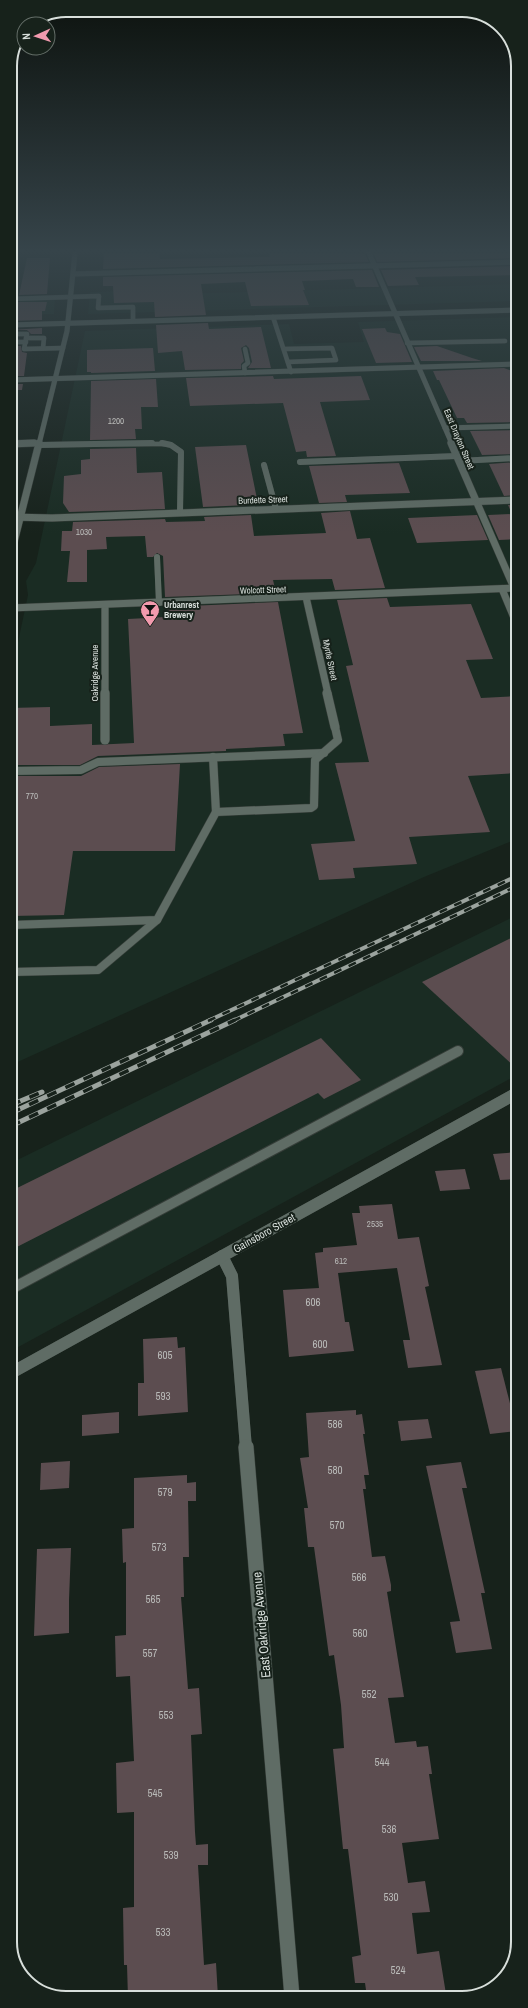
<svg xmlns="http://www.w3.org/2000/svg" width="528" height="2008" font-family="'Archivo Narrow',sans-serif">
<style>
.built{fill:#1a2c23}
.building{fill:#5c4d50}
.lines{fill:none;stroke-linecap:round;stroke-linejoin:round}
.service-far3-casing{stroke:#363e39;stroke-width:5}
.service-far2-casing{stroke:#363e39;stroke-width:6}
.service-far1-casing{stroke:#363e39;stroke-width:9}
.service-casing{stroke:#363e39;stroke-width:12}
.minor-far4-casing{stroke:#363e39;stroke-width:5.5}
.minor-far3-casing{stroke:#363e39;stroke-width:8}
.minor-far2-casing{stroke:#363e39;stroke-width:10}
.minor-far1-casing{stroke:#363e39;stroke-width:12}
.minor-casing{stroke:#363e39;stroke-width:16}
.tertiary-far1-casing{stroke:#363e39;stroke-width:5.5}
.tertiary-casing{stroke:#363e39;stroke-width:8}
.service-far3{stroke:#5f6c65;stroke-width:4.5}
.service-far2{stroke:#5f6c65;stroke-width:6}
.service-far1{stroke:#5f6c65;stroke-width:8}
.service{stroke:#5f6c65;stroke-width:10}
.minor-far4{stroke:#5f6c65;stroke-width:5}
.minor-far3{stroke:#5f6c65;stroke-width:7}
.minor-far2{stroke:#5f6c65;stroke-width:9}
.minor-far1{stroke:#5f6c65;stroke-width:12}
.minor{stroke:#5f6c65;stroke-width:15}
.tertiary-far1{stroke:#5f6c65;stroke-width:5}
.tertiary{stroke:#5f6c65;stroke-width:7}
.rail-far1-casing{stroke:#9ba39e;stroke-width:4}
.rail-casing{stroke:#9ba39e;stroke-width:5}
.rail-far1{stroke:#17221b;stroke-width:2.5;stroke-dasharray:8;stroke-linecap:butt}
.rail{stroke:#17221b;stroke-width:3.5;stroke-dasharray:10;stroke-linecap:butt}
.labels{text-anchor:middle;stroke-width:4;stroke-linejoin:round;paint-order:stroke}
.number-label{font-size:9px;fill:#b9bab8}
.far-street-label{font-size:9px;fill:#d8dfdb;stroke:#17221b}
.far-poi-label{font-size:9px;font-weight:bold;fill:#d8dfdb;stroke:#17221b;text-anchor:start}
.street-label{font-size:11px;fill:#d8dfdb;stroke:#17221b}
.near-number-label{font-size:11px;fill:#b9bab8}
.near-street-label{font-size:13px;fill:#d8dfdb;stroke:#17221b}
.rim{fill:none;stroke:#d8dfdb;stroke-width:2}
</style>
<rect width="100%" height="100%" fill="#17221b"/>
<!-- built -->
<g class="built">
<path d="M517,284V301L88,314L90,292L141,291L142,295Z"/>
<path d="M55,296L54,314L10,315V297Z"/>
<path d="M517,317V839L424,877L11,1065L10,680L28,595L26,581L36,563L85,331L289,324L294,344L364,342L358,322Z"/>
<path d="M517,915V1075L11,1351V1163Z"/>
<path d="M17,1403L11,1486V1407Z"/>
</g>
<!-- building -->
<g class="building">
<path d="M104,253H159L160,259L270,257L269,253H344L365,254L369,262L103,269Z"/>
<path d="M392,253H517V258L377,262L374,254Z"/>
<path d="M27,258H50L47,294L19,295Z"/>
<path d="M517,266V275L415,277L419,285L388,286L381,270Z"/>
<path d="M372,270L379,287H356L353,279L302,281L305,290H303L309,305L251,306L245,282L201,284L206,315L155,317L154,302L114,303L113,286H103V277Z"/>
<path d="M17,302H47L45,311H42V320L10,321L11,305H17Z"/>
<path d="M208,323L209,329L261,327L271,368H248L252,362L249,348L246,345L241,348L244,361L241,364V369L185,370L182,351L158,353L156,325Z"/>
<path d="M42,328V334H31L27,330H10Z"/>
<path d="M385,328L387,332L400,334L412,362L376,363L362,329Z"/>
<path d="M10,346H21L22,352L27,353L24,376H10Z"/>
<path d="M437,346L472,358L482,361H421L414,347Z"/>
<path d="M153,348L155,371L91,373V372H87V350Z"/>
<path d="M504,368L512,371L517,380V422L467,423L464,418H457L439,380H437L433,371Z"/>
<path d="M273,376L274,379L361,376L370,400L320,402L336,456L307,457L306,451L296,452L283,403L190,406L186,378Z"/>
<path d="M156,379L158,407H141L142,429H135L136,439L90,440L91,381Z"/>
<path d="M10,384H23L22,390H10Z"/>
<path d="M517,430V454L482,455L470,431Z"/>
<path d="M246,445L257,499H248L249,505L203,507L195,447Z"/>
<path d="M136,448L137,473L162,472L165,509L69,512L63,503L64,476L81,474V460L90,459V449Z"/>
<path d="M517,462V495L504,496L489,464Z"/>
<path d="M399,463L410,493L345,495L347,502L319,503L309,466Z"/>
<path d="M508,505H517V539L499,540L488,515L512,514Z"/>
<path d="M350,511L357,539L370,538L385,588L335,590L332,579L273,580L276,593L165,597L163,556L157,553L153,557H147L145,536L106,537L107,549L87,550V582H67L70,551H61L62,531H72L73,522L165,519L166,522L205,521L204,517L251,515L254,536L326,533L321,513Z"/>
<path d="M477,515L488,540L417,543L408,518Z"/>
<path d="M387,598L390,607L471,604L493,659L466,660L481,698L517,696V773L468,776L490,832L409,837L417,864L353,868L355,878L319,880L311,844L355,841L335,763L369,762L346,666L353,665L337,600Z"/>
<path d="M278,602L303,733L283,734L285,746L226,749V751L98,756L80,765H10V708L50,707V726L92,724V745L134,743L128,619L166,617V607Z"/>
<path d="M180,764L175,851H73L64,915L11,916L10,838L15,816H10V776H81L99,767Z"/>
<path d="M517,935V1069L422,982Z"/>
<path d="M321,1038L361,1080L324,1099L318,1093L11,1250V1191Z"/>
<path d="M518,1152V1179L500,1180L493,1154Z"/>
<path d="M465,1169L470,1189L440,1191L435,1171Z"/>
<path d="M392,1204L398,1239L419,1237L429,1286L425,1287L442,1365L408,1368L403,1340H410L397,1268L338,1273L345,1322H349L354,1351L289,1357L283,1290L319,1288L315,1253L323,1252V1248L357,1245L352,1213H360L359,1206Z"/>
<path d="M177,1337L178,1348L185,1347L188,1412L138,1416V1383H144L143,1339Z"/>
<path d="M501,1368L517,1431L490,1434L475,1371Z"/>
<path d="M356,1410V1415L362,1414L365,1434H363L369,1475H364L366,1489H363L372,1557L385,1556L391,1585V1591L387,1592L404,1697L388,1698L395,1743L416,1741L417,1747L428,1746L432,1774H429L439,1839L402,1843L408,1883L425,1881L430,1912L412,1913L417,1954L439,1951L446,1994L420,1997H367L365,1983H355L352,1957L361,1955L348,1849H343L333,1749L344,1748L341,1705L334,1655L329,1656L314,1547H308L304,1508H308L300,1458L309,1457L306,1413Z"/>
<path d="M119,1412V1433L82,1436V1415Z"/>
<path d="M428,1419L432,1438L401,1441L398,1421Z"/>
<path d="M70,1461L69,1488L40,1490L41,1463Z"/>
<path d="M461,1462L467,1488H462L485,1593H481L492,1649L456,1653L450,1622L460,1621L426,1466Z"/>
<path d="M187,1475V1483L196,1482V1501H188L189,1557H183L184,1597H181L188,1689L199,1688L202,1734L191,1735L195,1832L196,1845L208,1844V1865H198L204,1965L216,1963L218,1997L128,1998L127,1965H124L123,1908L134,1907V1812L117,1813L116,1763L134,1761L130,1676L116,1677L115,1636L126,1635V1562L123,1563L122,1529L134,1528V1478Z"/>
<path d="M71,1548L69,1600V1633L34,1636L37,1549Z"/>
</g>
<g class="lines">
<!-- service-far3 casing -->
<g class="service-far3-casing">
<g id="service-far3">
<path d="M515,286L517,290"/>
<path d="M10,299L99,296L98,308L133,307V321"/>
<path d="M273,317L291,372"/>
<path d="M10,334H27L24,349L63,348"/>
<path d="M26,338H44L43,348"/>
<path d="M10,342H26"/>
<path d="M407,343L505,341"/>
<path d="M245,349L248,363L244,366L245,373"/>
<path d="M284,349L332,348L336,360L288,362"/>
<path d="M90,444H167"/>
</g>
</g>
<!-- service-far2 casing -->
<g class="service-far2-casing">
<g id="service-far2">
<path d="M162,443L171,445L181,452L180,513"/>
<path d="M38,445L152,443"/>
<path d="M459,461L517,458"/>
<path d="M300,462L457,456"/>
<path d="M264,465L276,509"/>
<path d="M157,557L159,603"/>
</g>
</g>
<!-- service-far1 casing -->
<g class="service-far1-casing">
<g id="service-far1">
<path d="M213,757L216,812"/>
<path d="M10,771L81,770L98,762L324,753"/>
<path d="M11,925L157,920L216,812L311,808L314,806L315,760L338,740L335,727"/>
<path d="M11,972L98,970L157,920"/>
</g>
</g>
<!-- service casing -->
<g class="service-casing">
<path id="service" d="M11,1289L458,1051"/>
</g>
<!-- minor-far4 casing -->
<g class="minor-far4-casing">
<g id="minor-far4">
<path d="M369,253L452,444"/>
<path d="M73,274L517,262"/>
<path d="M10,380L517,364"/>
<path d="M445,428L517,426"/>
<path d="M10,444L38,443"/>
</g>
</g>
<!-- minor-far3 casing -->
<g class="minor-far3-casing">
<g id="minor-far3">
<path d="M451,443L514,588"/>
<path d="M10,444L34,443"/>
<path d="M10,517L52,518L517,500"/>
<path d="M502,589L517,625"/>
<path d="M306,597L328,694"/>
<path d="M105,605V694"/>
<path d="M10,608L517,588"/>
</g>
</g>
<!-- minor-far2 casing -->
<g class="minor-far2-casing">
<g id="minor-far2">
<path d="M105,693V740"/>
<path d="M327,693L335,727"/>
</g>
</g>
<!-- minor-far1 casing -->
<g class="minor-far1-casing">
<g id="minor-far1">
<path d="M222,1256L232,1276L246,1448"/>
<path d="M11,1373L517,1093"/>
</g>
</g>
<!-- minor casing -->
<g class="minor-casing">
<path id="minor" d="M246,1447L292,1997"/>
</g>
<!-- tertiary-far1 casing -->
<g class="tertiary-far1-casing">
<g id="tertiary-far1">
<path d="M10,325L517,310"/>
<path d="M39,444L67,331L75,253"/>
</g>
</g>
<!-- tertiary casing -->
<g class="tertiary-casing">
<path id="tertiary" d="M10,558L39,443"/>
</g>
<!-- service-far3 -->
<use href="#service-far3" class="service-far3"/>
<!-- service-far2 -->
<use href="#service-far2" class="service-far2"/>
<!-- service-far1 -->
<use href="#service-far1" class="service-far1"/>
<!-- service -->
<use href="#service" class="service"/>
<!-- minor-far4 -->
<use href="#minor-far4" class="minor-far4"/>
<!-- minor-far3 -->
<use href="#minor-far3" class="minor-far3"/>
<!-- minor-far2 -->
<use href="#minor-far2" class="minor-far2"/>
<!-- minor-far1 -->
<use href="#minor-far1" class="minor-far1"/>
<!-- minor -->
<use href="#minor" class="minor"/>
<!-- tertiary-far1 -->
<use href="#tertiary-far1" class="tertiary-far1"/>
<!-- tertiary -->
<use href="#tertiary" class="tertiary"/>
<!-- rail-far1 casing -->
<g class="rail-far1-casing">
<g id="rail-far1">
<path d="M208,1021L517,876"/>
<path d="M233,1021L517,886"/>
</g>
</g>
<!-- rail casing -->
<g class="rail-casing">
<g id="rail">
<path d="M11,1105L42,1092"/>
<path d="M11,1113L211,1020"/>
<path d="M11,1126L235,1020"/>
</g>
</g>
<!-- rail-far1 -->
<use href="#rail-far1" class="rail-far1"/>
<!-- rail -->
<use href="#rail" class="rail"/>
</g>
<!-- sky -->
<linearGradient id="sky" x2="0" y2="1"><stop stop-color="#0d130f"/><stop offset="0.47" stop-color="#36444a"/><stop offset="1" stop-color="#36444a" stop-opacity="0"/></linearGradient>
<rect width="528" height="534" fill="url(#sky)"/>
<!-- icons -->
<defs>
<g id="bar-pin" transform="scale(1)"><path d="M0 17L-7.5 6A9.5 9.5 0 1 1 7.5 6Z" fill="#f29aae" stroke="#17221b"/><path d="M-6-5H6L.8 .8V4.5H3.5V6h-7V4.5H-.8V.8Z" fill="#111"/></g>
</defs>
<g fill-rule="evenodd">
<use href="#bar-pin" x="150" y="610"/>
</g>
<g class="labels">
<!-- number labels -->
<g class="number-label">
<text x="116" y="424">1200</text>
<text x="84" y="535">1030</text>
<text x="32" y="799">770</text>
<text x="375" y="1227">2535</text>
<text x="341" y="1264">612</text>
</g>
<!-- far-street labels -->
<g class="far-street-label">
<text transform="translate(459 439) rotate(67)" y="3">East Drayton Street</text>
<text transform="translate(263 500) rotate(-2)" y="3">Burdette Street</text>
<text transform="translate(263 590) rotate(-2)" y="3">Wolcott Street</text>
<text transform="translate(330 660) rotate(78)" y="3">Myrtle Street</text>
<text transform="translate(95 673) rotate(-90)" y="3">Oakridge Avenue</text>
</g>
<!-- far-poi labels -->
<g class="far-poi-label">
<text x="164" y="608">Urbanrest<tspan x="164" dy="10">Brewery</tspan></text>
</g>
<!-- street labels -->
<g class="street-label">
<text transform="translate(264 1233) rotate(-29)" y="4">Gainsboro Street</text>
</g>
<!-- near-number labels -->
<g class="near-number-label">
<text x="313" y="1306">606</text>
<text x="320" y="1348">600</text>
<text x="165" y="1359">605</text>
<text x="163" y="1400">593</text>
<text x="335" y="1428">586</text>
<text x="335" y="1474">580</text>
<text x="165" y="1496">579</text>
<text x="337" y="1529">570</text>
<text x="159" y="1551">573</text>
<text x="359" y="1581">566</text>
<text x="153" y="1603">565</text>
<text x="360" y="1637">560</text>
<text x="150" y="1657">557</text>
<text x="369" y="1698">552</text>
<text x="166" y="1719">553</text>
<text x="382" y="1766">544</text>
<text x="155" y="1797">545</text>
<text x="389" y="1833">536</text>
<text x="171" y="1859">539</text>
<text x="391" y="1901">530</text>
<text x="163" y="1936">533</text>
<text x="398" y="1974">524</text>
</g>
<!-- near-street labels -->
<g class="near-street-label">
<text transform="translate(261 1625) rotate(-95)" y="5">East Oakridge Avenue</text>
</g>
</g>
<!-- crop -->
<path d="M0 0H528V2008H0ZM66 17H462A49 49 0 0 1 511 66V1942A49 49 0 0 1 462 1991H66A49 49 0 0 1 17 1942V66A49 49 0 0 1 66 17Z" fill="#17221b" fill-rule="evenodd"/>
<path class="rim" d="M66 17H462A49 49 0 0 1 511 66V1942A49 49 0 0 1 462 1991H66A49 49 0 0 1 17 1942V66A49 49 0 0 1 66 17Z"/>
<!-- north arrow -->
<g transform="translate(36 36) rotate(267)"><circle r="19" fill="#17221b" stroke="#646e68"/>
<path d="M0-3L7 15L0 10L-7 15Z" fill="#f29aae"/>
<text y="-6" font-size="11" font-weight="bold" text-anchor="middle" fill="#d8dfdb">N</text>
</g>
</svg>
